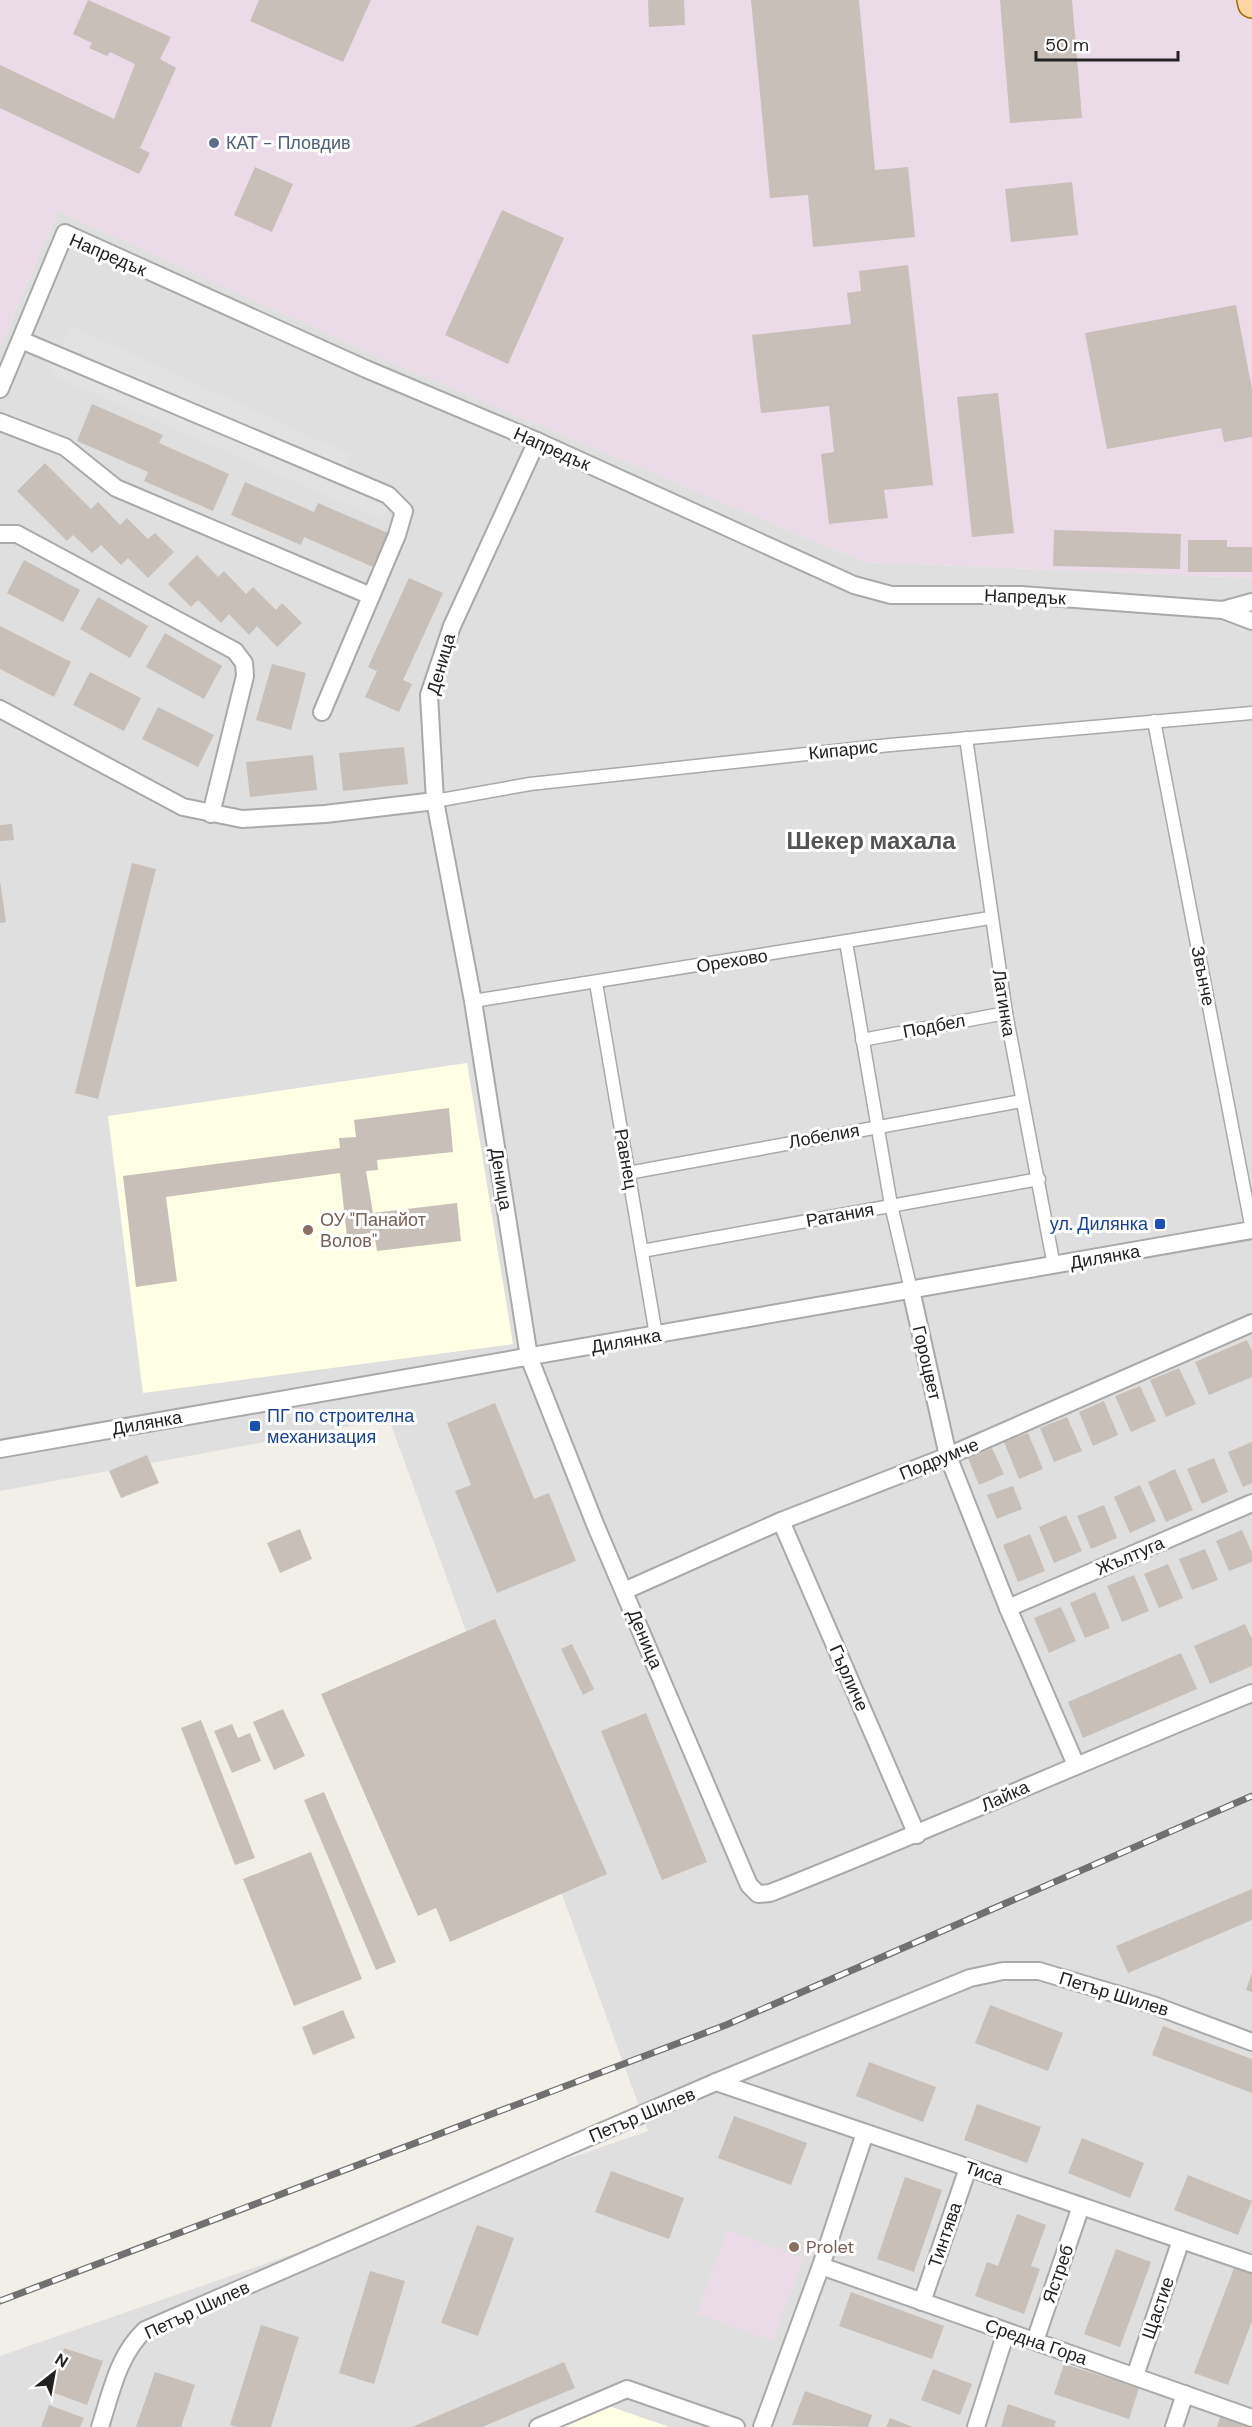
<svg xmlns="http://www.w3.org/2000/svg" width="1252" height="2427" font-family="'DM Sans',sans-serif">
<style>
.residential{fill:#e0dfdf}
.industrial{fill:#ebdbe8}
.education{fill:#ffffe5}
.parking{fill:#e2e2e2}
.building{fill:#c7bfb8}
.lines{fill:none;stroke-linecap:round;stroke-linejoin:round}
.pedestrian-casing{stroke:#a9a9a9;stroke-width:15}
.minor-casing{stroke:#a9a9a9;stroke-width:20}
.primary-casing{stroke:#a06b00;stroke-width:30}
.pedestrian{stroke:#fff;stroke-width:12}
.minor{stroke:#fff;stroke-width:16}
.primary{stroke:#fcd6a4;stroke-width:27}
.rail-casing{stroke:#707070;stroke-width:7}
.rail{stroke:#fff;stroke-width:4.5;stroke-dasharray:14;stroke-linecap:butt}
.service-dot{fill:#5c6f8a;stroke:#fff;stroke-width:2}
.transit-dot{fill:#1a4fb4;stroke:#fff;stroke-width:2}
.education-dot{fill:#8d6e63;stroke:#fff;stroke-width:2}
.labels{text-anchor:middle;stroke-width:6;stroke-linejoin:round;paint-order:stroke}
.service-label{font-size:18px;fill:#4e5e75;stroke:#fff;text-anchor:start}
.street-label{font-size:18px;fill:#222;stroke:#fff}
.education-label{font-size:18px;fill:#785e54;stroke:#fff;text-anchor:start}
.transit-label{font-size:18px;fill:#164399;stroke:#fff;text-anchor:end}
.district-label{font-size:24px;font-weight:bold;fill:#555;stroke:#fff}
</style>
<rect width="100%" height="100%" fill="#f2efe9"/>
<!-- residential -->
<path class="residential" d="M58,211L383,359L864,562L1252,578V2427H0V2356L648,2131L389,1419L0,1491V347Z"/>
<!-- industrial -->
<g class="industrial">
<path d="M0,0H1252V578L864,562L383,359L58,211L0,347Z"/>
<path d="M727,2230L803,2258L773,2341L697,2314Z"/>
</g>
<!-- education -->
<g class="education">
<path d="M467,1063L513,1344L143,1393L108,1116Z"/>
<path d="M606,2405L669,2427H556Z"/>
</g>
<!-- parking -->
<path class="parking" d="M71,326L350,455L346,469L388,506L382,520L50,374Z"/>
<!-- building -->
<g class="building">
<path d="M88,0L171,37L160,59L176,68L140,148L150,153L139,174L0,108V65L114,119L135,64L110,52L107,56L89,48L92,43L73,34Z"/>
<path d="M259,0H371L343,62L250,21Z"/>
<path d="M648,0H684L685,25L649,27Z"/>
<path d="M751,0H859L875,170L908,167L915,237L813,247L808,195L770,198Z"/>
<path d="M1000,0H1072L1082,118L1010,123Z"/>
<path d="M255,167L293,184L272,232L234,215Z"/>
<path d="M1072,182L1078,235L1011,242L1005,189Z"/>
<path d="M502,210L564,238L508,364L445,335Z"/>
<path d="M908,265L933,485L884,490L888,518L829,524L821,454L834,452L829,406L761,413L752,335L851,324L847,293L861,291L859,271Z"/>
<path d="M1236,305L1252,389V437L1224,442L1221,428L1107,449L1085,333Z"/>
<path d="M998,393L1014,533L972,537L957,397Z"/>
<path d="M92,404L163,435L159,443L229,474L213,511L144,481L148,472L77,441Z"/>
<path d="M45,463L91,509L98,502L120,525L127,518L148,539L155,533L174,552L148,578L128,558L121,565L101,545L92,553L73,535L67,541L17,491Z"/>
<path d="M245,482L314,512L318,503L388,533L373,567L304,537L301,545L231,515Z"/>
<path d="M1054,530L1181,534L1180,569L1053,566Z"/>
<path d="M1188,540H1227V547H1252V572H1188Z"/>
<path d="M197,555L218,577L224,571L246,594L253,587L276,610L282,603L302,623L277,647L257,626L249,635L229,614L221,623L198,600L191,607L168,584Z"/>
<path d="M24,560L80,590L63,622L7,593Z"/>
<path d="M409,578L443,593L403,680L412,684L399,712L365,697L377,671L368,667Z"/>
<path d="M98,597L148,626L130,658L80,629Z"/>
<path d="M0,626L71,662L54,697L0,669Z"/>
<path d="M165,633L222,666L204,699L146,667Z"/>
<path d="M272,664L306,673L291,730L256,720Z"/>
<path d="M90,672L141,698L124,731L73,705Z"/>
<path d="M158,707L214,735L198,767L142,739Z"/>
<path d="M404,747L408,784L343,791L339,753Z"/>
<path d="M313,755L317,790L250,797L246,762Z"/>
<path d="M12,824L14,840L0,841V825Z"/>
<path d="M132,863L156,869L98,1099L75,1093Z"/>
<path d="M0,881L6,922L0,923Z"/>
<path d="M449,1108L453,1152L377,1160L378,1170L366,1171L373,1213L457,1203L461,1241L377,1251L374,1232L347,1237L340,1173L166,1197L177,1281L136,1287L123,1176L340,1148L339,1138L356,1137L354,1120Z"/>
<path d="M1247,1340L1252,1351V1377L1209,1395L1195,1362Z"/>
<path d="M1179,1368L1196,1404L1166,1417L1150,1380Z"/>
<path d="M1140,1386L1156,1421L1131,1432L1115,1396Z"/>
<path d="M1104,1401L1118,1435L1093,1446L1079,1412Z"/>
<path d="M495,1403L534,1499L549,1493L576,1561L497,1593L455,1491L471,1485L447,1423Z"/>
<path d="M1067,1417L1082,1451L1054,1462L1040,1428Z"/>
<path d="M1028,1433L1043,1469L1019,1479L1004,1442Z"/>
<path d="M1252,1442V1483L1243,1487L1228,1452Z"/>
<path d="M992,1448L1004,1474L979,1485L968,1458Z"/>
<path d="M147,1455L159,1483L121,1498L109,1471Z"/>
<path d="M1214,1458L1228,1492L1202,1504L1187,1469Z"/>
<path d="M1175,1469L1193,1510L1166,1522L1148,1482Z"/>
<path d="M1140,1485L1156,1521L1130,1533L1114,1497Z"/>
<path d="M1013,1486L1022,1509L997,1519L987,1495Z"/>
<path d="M1104,1505L1117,1538L1091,1549L1077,1516Z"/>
<path d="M1066,1515L1082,1551L1054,1563L1039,1527Z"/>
<path d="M300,1529L312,1559L280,1573L267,1543Z"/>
<path d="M1242,1530L1252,1553V1562L1229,1571L1216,1541Z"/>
<path d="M1030,1534L1045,1571L1018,1582L1003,1545Z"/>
<path d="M1205,1549L1218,1580L1192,1590L1179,1559Z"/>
<path d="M1168,1564L1183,1598L1159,1608L1144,1574Z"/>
<path d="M1134,1575L1149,1611L1122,1622L1107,1586Z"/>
<path d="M1095,1592L1110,1628L1085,1638L1070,1603Z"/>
<path d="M1061,1607L1076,1641L1049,1653L1034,1618Z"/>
<path d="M495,1619L607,1874L450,1942L436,1908L418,1916L321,1694Z"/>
<path d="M1245,1624L1252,1639V1666L1210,1684L1194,1646Z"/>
<path d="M572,1644L594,1689L583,1695L561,1649Z"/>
<path d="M1181,1653L1197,1689L1083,1738L1068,1702Z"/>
<path d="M283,1709L305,1756L274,1770L253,1722Z"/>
<path d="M646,1713L707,1862L662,1880L601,1731Z"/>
<path d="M201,1720L255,1858L235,1865L181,1728Z"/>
<path d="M232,1724L238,1738L250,1733L261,1761L232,1773L214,1731Z"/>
<path d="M324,1792L396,1962L376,1970L304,1800Z"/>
<path d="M311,1852L362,1979L294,2006L243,1879Z"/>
<path d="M1252,1889V1920L1128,1973L1116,1946Z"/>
<path d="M1252,1973V1992L1246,1990Z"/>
<path d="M990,2005L1063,2033L1048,2071L975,2043Z"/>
<path d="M343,2010L355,2038L313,2055L302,2027Z"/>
<path d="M1163,2026L1252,2059V2093L1152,2055Z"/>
<path d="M869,2062L936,2087L923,2122L856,2096Z"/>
<path d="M977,2104L1041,2127L1027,2163L964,2140Z"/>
<path d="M734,2116L807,2143L791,2185L718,2158Z"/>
<path d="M1082,2138L1144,2163L1130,2198L1068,2173Z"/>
<path d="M611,2171L684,2198L669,2239L595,2212Z"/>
<path d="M1188,2175L1252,2201L1238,2235L1174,2210Z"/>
<path d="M905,2177L942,2190L914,2272L877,2259Z"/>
<path d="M1017,2214L1046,2225L1031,2266L1040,2269L1024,2314L975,2296L987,2262L998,2266Z"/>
<path d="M477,2225L514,2238L478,2336L441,2323Z"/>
<path d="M1116,2249L1151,2262L1120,2347L1084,2334Z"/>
<path d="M1234,2268L1252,2274V2321L1228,2385L1194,2373Z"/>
<path d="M370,2271L405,2281L374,2384L339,2373Z"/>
<path d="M851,2292L944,2326L932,2359L839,2326Z"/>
<path d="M261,2325L299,2337L271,2427H237L230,2425Z"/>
<path d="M64,2348L103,2361L87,2405L49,2391Z"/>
<path d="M564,2362L575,2388L482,2427H412Z"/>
<path d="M1064,2364L1139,2388L1129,2419L1054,2394Z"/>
<path d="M933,2369L972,2384L960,2415L921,2400Z"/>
<path d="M155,2372L195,2385L181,2427H136Z"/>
<path d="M805,2391L872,2415L868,2427L792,2425Z"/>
<path d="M1008,2404L1056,2421L1054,2427H1001Z"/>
<path d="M49,2405L84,2418L80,2427H41Z"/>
<path d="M1220,2417L1248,2427H1217Z"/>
<path d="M890,2418L913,2427H886Z"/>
</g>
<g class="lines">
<!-- pedestrian casing -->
<g class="pedestrian-casing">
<g id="pedestrian">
<path d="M1154,721L1252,1230"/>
<path d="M966,738L1006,1013L1054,1266"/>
<path d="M435,801L530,784L890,745L1252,713"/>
<path d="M846,942L891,1205L911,1290"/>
<path d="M596,983L656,1335"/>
<path d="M473,1001L990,918"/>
<path d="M862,1040L1006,1013"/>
<path d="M628,1173L1021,1101"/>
<path d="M642,1251L1039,1179"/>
</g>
</g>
<!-- minor casing -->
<g class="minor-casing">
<g id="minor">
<path d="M21,340L388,495L404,511L397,535L322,712"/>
<path d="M0,389L65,233L366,369L537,441L854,585L891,595H1021L1223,610L1252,621"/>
<path d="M0,422L65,447L116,488L371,596"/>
<path d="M537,441L452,626L429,695L435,801L473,1001L529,1357L595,1524L749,1885L758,1894L770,1893C932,1829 1091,1758 1252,1693"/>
<path d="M0,534H17L235,651L244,663L245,676L211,814"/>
<path d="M1223,610L1252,602"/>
<path d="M0,709L183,807L242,819L325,814L435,801"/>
<path d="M911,1290L948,1456L1008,1608L1076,1765"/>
<path d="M0,1449L1252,1230"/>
<path d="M781,1521L917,1835"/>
<path d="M624,1591L781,1521L948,1456L1252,1323"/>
<path d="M1008,1608L1252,1503"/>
<path d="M716,2082L1252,2264"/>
<path d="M821,2266L1252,2418"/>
<path d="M922,2302L968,2168"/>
<path d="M1035,2341L1081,2206"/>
<path d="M1135,2376L1181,2240"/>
<path d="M100,2427C111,2393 118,2355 145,2330L716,2082L970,1978L1003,1971H1039L1153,2005L1252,2042"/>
<path d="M538,2427L627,2389L736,2427"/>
<path d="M762,2427L821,2266L865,2133"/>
<path d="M976,2427L1006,2332"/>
<path d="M1174,2427L1185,2394"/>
</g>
</g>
<!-- primary casing -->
<g class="primary-casing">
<path id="primary" d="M1251,0L1252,4"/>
</g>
<!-- pedestrian -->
<use href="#pedestrian" class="pedestrian"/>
<!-- minor -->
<use href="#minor" class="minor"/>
<!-- primary -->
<use href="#primary" class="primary"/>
<!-- rail casing -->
<g class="rail-casing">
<path id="rail" d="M0,2301L726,2025L1252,1796"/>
</g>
<!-- rail -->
<use href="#rail" class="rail"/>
</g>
<!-- markers -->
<circle class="service-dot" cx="214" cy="143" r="6"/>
<g class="transit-dot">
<rect x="1154" y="1218" width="12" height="12" rx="3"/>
<rect x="249" y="1420" width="12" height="12" rx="3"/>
</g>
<g class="education-dot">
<circle cx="308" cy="1230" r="6"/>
<circle cx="794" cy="2247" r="6"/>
</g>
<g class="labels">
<!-- service labels -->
<g class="service-label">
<text x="226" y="149">КАТ - Пловдив</text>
</g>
<!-- street labels -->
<g class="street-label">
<text transform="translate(108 255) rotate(23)" y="6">Напредък</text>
<text transform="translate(552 449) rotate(24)" y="6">Напредък</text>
<text transform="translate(1025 597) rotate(2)" y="6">Напредък</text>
<text transform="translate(441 664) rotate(-74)" y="6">Деница</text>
<text transform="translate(843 750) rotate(-6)" y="6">Кипарис</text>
<text transform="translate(732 961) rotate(-9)" y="6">Орехово</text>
<text transform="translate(1203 976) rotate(79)" y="6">Звънче</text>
<text transform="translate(1004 1003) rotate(81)" y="6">Латинка</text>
<text transform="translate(934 1026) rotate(-11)" y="6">Подбел</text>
<text transform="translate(824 1136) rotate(-10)" y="6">Лобелия</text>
<text transform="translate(626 1159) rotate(80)" y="6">Равнец</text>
<text transform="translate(501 1179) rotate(81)" y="6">Деница</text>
<text transform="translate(840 1215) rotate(-10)" y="6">Ратания</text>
<text transform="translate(1105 1257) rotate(-10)" y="6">Дилянка</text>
<text transform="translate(626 1341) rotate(-10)" y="6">Дилянка</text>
<text transform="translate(927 1363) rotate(77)" y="6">Гороцвет</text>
<text transform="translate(147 1423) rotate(-10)" y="6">Дилянка</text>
<text transform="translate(939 1459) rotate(-22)" y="6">Подрумче</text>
<text transform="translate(1130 1556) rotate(-23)" y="6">Жълтуга</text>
<text transform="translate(645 1639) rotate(67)" y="6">Деница</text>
<text transform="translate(849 1678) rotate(66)" y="6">Гърличе</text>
<text transform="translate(1005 1796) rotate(-24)" y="6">Лайка</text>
<text transform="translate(1114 1994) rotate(17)" y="6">Петър Шилев</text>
<text transform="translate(642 2115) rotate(-23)" y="6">Петър Шилев</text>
<text transform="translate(984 2173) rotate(19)" y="6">Тиса</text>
<text transform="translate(945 2235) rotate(-71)" y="6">Тинтява</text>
<text transform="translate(1058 2274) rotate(-71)" y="6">Ястреб</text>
<text transform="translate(1158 2308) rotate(-71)" y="6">Щастие</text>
<text transform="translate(197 2310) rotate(-25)" y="6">Петър Шилев</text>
<text transform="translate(1036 2342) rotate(19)" y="6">Средна Гора</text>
</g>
<!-- education labels -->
<g class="education-label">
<text x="320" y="1226">ОУ "Панайот<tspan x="320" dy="21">Волов"</tspan></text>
<text x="806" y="2253">Prolet</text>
</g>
<!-- transit labels -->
<g class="transit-label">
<text x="1148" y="1230">ул. Дилянка</text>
<text x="267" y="1422" text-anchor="start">ПГ по строителна<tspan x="267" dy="21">механизация</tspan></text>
</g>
<!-- district labels -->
<g class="district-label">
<text x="871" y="849">Шекер махала</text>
</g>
</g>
<!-- north arrow -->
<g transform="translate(54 2373) rotate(31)" stroke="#ffffff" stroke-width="4.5" paint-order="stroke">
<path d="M0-4.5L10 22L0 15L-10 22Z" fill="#222222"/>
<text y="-9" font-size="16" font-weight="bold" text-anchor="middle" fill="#222222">N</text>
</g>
<!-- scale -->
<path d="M1036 51v9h142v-9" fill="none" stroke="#222222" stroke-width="3"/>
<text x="1045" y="51" font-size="18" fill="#222222" stroke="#ffffff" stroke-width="4.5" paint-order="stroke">50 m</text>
</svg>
